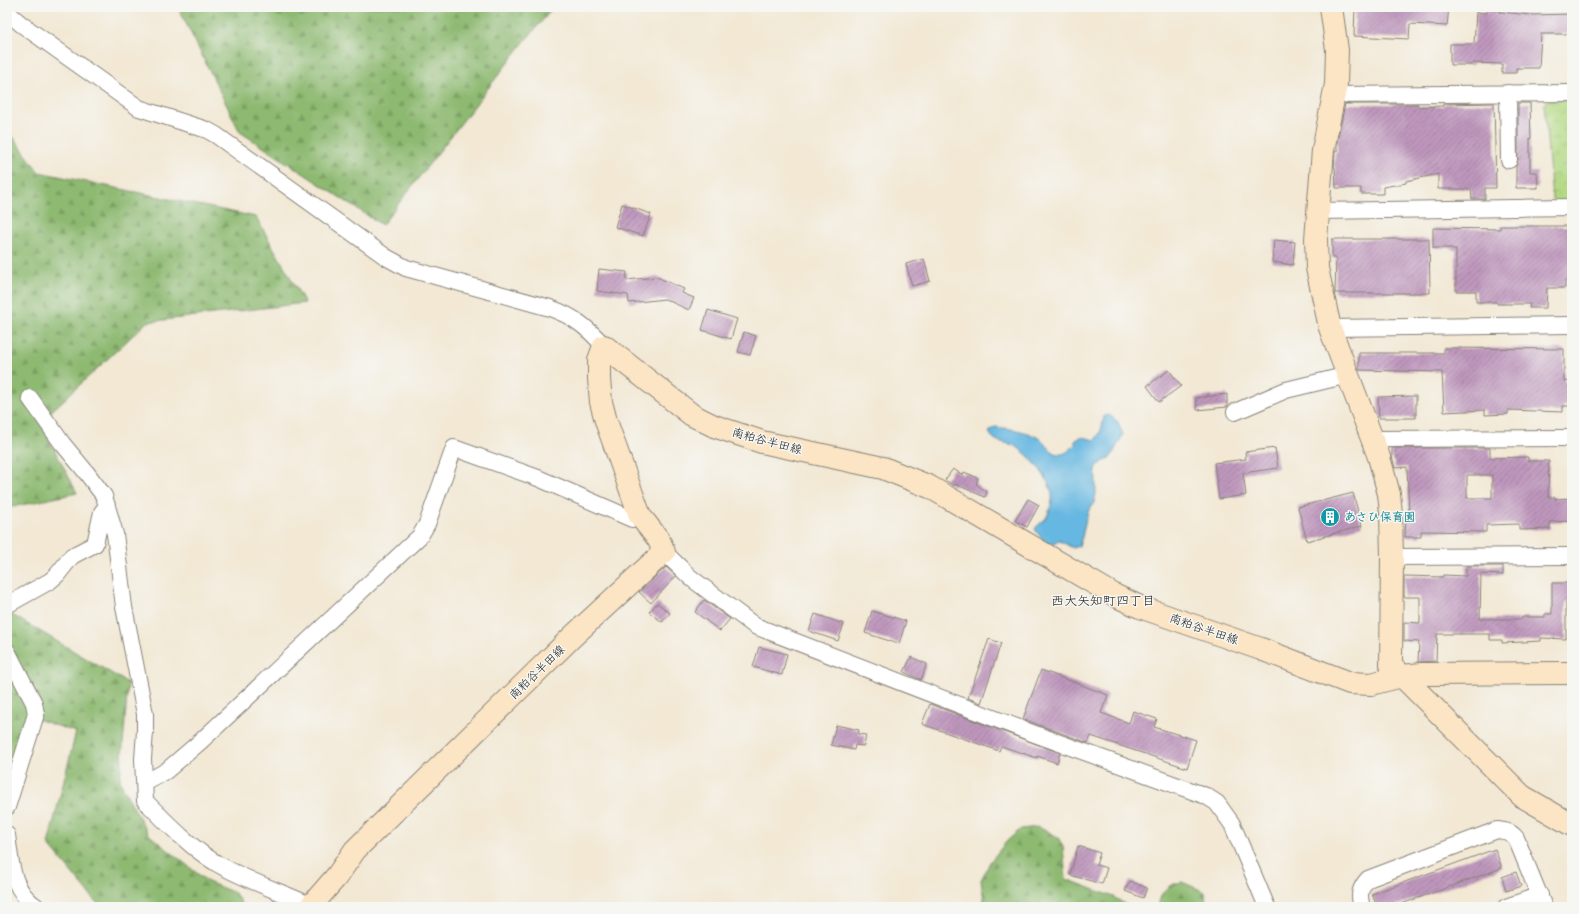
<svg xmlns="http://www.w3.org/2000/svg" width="1579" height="914" font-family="'Comic Neue','Klee One',sans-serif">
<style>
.forest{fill:url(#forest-firs);stroke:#546a46}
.park{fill:url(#park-crowns);stroke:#677a50}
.water{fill:#66b7e1;stroke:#416a7e}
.building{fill:url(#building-hatch);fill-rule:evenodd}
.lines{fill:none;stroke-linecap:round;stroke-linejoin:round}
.street-casing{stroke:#878278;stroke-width:18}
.secondary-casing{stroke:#878278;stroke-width:24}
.street{stroke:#fff;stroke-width:16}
.secondary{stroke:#fce5c4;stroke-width:22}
.labels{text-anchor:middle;stroke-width:3;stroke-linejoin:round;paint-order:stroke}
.street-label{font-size:12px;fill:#1c1c1c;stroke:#f6f6f2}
.culture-label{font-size:12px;font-weight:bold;fill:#0d838f;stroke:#f6f6f2;text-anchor:start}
.neighbourhood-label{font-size:13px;fill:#1c1c1c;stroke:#f6f6f2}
</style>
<defs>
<pattern id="forest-firs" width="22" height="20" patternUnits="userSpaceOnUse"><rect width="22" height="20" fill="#8db971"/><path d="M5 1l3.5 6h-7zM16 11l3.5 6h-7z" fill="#799e61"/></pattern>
<pattern id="park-crowns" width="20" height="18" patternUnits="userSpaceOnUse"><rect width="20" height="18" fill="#b2d983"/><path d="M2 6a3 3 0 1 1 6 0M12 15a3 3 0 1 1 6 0" fill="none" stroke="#98ba71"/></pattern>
<pattern id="building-hatch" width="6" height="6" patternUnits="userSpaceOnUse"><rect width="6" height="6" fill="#bf97bd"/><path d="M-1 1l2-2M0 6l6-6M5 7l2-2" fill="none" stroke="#9a7a99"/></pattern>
</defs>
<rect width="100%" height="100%" fill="#f6f6f2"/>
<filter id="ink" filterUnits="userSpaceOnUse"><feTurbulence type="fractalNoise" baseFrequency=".025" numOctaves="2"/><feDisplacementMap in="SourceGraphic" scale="8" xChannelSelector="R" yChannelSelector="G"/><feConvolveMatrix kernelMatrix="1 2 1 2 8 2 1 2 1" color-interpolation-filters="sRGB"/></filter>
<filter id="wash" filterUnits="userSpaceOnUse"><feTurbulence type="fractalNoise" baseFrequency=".012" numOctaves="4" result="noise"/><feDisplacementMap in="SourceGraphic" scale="16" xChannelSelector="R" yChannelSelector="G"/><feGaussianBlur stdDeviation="0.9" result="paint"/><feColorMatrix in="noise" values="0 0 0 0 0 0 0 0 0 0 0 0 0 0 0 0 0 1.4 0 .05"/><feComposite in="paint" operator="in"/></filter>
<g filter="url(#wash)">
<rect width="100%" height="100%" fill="#f2e8d4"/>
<!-- forest -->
<g class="forest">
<path d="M178,7H554L524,42L382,225L240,132Z"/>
<path d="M7,129L39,172L256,217L305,303L147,322L40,422L77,493L7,508Z"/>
<path d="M7,612L128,683L120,782L148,834L208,882L235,893L243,907H98L97,903L48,844L76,732L30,717L7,787Z"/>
<path d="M1038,827L1058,837L1063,847L1066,879L1114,897L1129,907H985L981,880L990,862L1007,841L1021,829Z"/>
<path d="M1182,882L1205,892L1206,907H1158C1161,891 1166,885 1182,882Z"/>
</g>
<!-- park -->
<path class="park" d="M1549,100H1572V201L1556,202L1552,198L1544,104Z"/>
<!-- water -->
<path class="water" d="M1109,415L1118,422L1123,435L1111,457L1096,466C1095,477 1097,488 1095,499C1095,503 1091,506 1089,510C1084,521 1084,535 1079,546L1073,548L1060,541L1046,545L1035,529C1038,524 1043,522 1046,518C1048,515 1052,504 1052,500C1055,484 1029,453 1015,446C1005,441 994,444 989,432L995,427C1011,429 1026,430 1040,439C1047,443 1050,453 1059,454C1066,455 1070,449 1075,445V441C1081,435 1087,438 1094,440C1102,434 1102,425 1104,416Z"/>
<g id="blocks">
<!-- building -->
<g class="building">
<path d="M1355,7H1411L1436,10L1437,7H1449L1447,26L1410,24L1409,39L1354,36Z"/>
<path d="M1487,7H1501L1500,12L1531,15L1572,14V34H1541L1539,68H1516V73H1502V64L1473,63L1472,65H1450V44H1474L1476,12L1487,13Z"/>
<path d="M1494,103L1496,188H1485V199H1472L1471,189H1438V174L1406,181V183L1383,187V194H1361V188H1336L1335,167H1334L1335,152L1337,151V142L1345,104H1418V107L1443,106V104Z"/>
<path d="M1518,103H1530L1531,138H1530V172H1537L1538,188H1516V166L1518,160Z"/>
<path d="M622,204L651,214L643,236L615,227Z"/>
<path d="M1500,226H1572V279L1565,280V288H1547L1546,308H1529L1530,304H1497V302H1476V291H1456V250H1452V248H1433V228L1500,229Z"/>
<path d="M1332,239H1429L1430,293H1335L1336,258H1332Z"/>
<path d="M1274,240L1295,242L1293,265L1272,262Z"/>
<path d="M924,259L930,281L912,286L906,264Z"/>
<path d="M599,269L627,272L626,280L657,277L684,289L682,293L694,298L689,310L665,299L629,303L628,295L597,291Z"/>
<path d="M708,310L737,319L731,339L702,330Z"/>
<path d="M744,332L756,336L750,355L738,352Z"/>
<path d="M1444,348L1564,349V381L1572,382V406H1563V412L1508,410V414L1485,415V410L1444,412L1442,372L1359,370V353H1444Z"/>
<path d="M1169,370L1181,386L1159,402L1147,386Z"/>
<path d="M1227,394V407L1197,410L1196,398Z"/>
<path d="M1416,396V418H1379L1378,397Z"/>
<path d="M1275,448L1278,468L1243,473L1246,495L1219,499L1214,463L1246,459L1245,452Z"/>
<path d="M1392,448H1490V458L1528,457V461H1549L1548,497H1555V499L1572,498V521L1550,522V529L1519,530V524L1486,525V532L1421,531V537H1405L1406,514H1409L1407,467L1395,468L1392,456ZM1467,475H1492V498H1467Z"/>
<path d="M953,469L963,475L964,472L978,478L976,484L987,492L985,497L955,484L954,486L945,480Z"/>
<path d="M1353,493L1362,526L1307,541L1298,507Z"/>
<path d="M1028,499L1039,505L1027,527L1015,521Z"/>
<path d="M1466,566H1503V575L1481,574L1480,619H1522V617H1545V614H1552V583H1572V602H1566V639L1541,638V641L1502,643V640H1490V634H1437L1436,661L1418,662L1419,642L1404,641V622L1420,623V597H1404V576L1443,577V575L1466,576Z"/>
<path d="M666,567L676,576L651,603L639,592Z"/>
<path d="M704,600L730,619L720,631L695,612Z"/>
<path d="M657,603L670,613L662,622L649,612Z"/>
<path d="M872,611L906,621L899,644L865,633Z"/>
<path d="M815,614L844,624L838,641L809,631Z"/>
<path d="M989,639L1001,643L981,703L968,698Z"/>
<path d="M759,647L787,654L782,675L753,667Z"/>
<path d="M911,657L927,664L921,680L904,672Z"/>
<path d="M1041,670L1108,695L1101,713L1129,723L1133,711L1157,719L1154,727L1196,740L1187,768L1091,736L1088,743L1023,719Z"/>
<path d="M930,704L1060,753L1057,763L1037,756V758L1001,746L999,751L922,724Z"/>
<path d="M836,725L859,730L858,734L866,735L864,746L855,745L854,750L831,745Z"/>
<path d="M1078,846L1100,853L1096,865L1107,868L1102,884L1070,875Z"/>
<path d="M1495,849L1502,868L1393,907H1377L1372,894Z"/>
<path d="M1516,872L1521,886L1506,891L1502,877Z"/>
<path d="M1130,881L1147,888L1143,898L1125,891Z"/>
</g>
</g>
</g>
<g filter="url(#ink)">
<use href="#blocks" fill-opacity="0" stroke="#878278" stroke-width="1"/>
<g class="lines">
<!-- street casing -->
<g class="street-casing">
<g id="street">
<path d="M7,12L21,24L139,108L207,130L216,135L386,257L406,268L550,308C573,316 587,327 604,346"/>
<path d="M1508,93L1509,160"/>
<path d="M1335,95L1572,93"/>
<path d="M1319,211L1572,207"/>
<path d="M1330,328L1572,325"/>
<path d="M30,398L62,443L86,472L104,496L115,534L124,607L145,714V731L143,759L145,801C167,823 190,847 216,863C244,879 273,889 303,902L307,907"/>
<path d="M1235,412L1286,390L1348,375"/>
<path d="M1373,439L1572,438"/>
<path d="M664,552L691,578L755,626L1032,733L1206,796L1217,803L1232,824L1267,907"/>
<path d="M1392,557L1572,556"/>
<path d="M7,605L50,581L57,575L72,556L95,544L102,512L107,506"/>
<path d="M7,651L34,703L36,714L7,807"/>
<path d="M145,783L166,771L201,741L420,536L427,524L454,448L538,478L632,519L640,516"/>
<path d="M7,835C11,863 11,890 37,907"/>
<path d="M1362,907C1358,895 1360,888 1368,879L1497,830C1505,831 1510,831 1516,838L1544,907"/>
<path d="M1506,907L1540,895"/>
</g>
</g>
<!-- secondary casing -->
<g class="secondary-casing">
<g id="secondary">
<path d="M1331,7L1337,50L1336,84L1323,150L1316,239L1317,268L1330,328L1379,457L1389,494L1391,513L1392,557L1391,665L1522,796L1572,825"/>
<path d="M310,907L337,876L355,850L572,637L664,552L659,540L640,516L606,421L601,402L599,379V360L604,346L692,415L714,426L762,442L883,468L930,487L1116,596L1140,607L1261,649L1350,683L1371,684L1402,676L1422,674L1572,673"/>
</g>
</g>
<!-- street -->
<use href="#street" class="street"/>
<!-- secondary -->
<use href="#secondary" class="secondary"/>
</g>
</g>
<!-- icons -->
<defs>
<g id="building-disc" transform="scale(1)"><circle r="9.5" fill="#0f9aa8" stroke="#f6f6f2"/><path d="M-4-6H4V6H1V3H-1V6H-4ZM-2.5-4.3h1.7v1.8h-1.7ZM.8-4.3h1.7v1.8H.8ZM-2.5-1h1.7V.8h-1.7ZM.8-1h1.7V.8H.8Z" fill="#fff"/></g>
</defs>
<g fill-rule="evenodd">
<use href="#building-disc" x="1330" y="517"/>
</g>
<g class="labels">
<!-- street labels -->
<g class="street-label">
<text transform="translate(767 441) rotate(15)" y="4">南粕谷半田線</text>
<text transform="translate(1204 629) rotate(19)" y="4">南粕谷半田線</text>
<text transform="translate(537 672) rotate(-44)" y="4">南粕谷半田線</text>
</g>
<!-- culture labels -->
<g class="culture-label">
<text x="1344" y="521">あさひ保育園</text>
</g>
<!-- neighbourhood labels -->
<g class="neighbourhood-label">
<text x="1103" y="605">西大矢知町四丁目</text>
</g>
</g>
<!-- margin -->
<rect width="1579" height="914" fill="none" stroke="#f6f6f2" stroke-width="24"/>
</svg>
